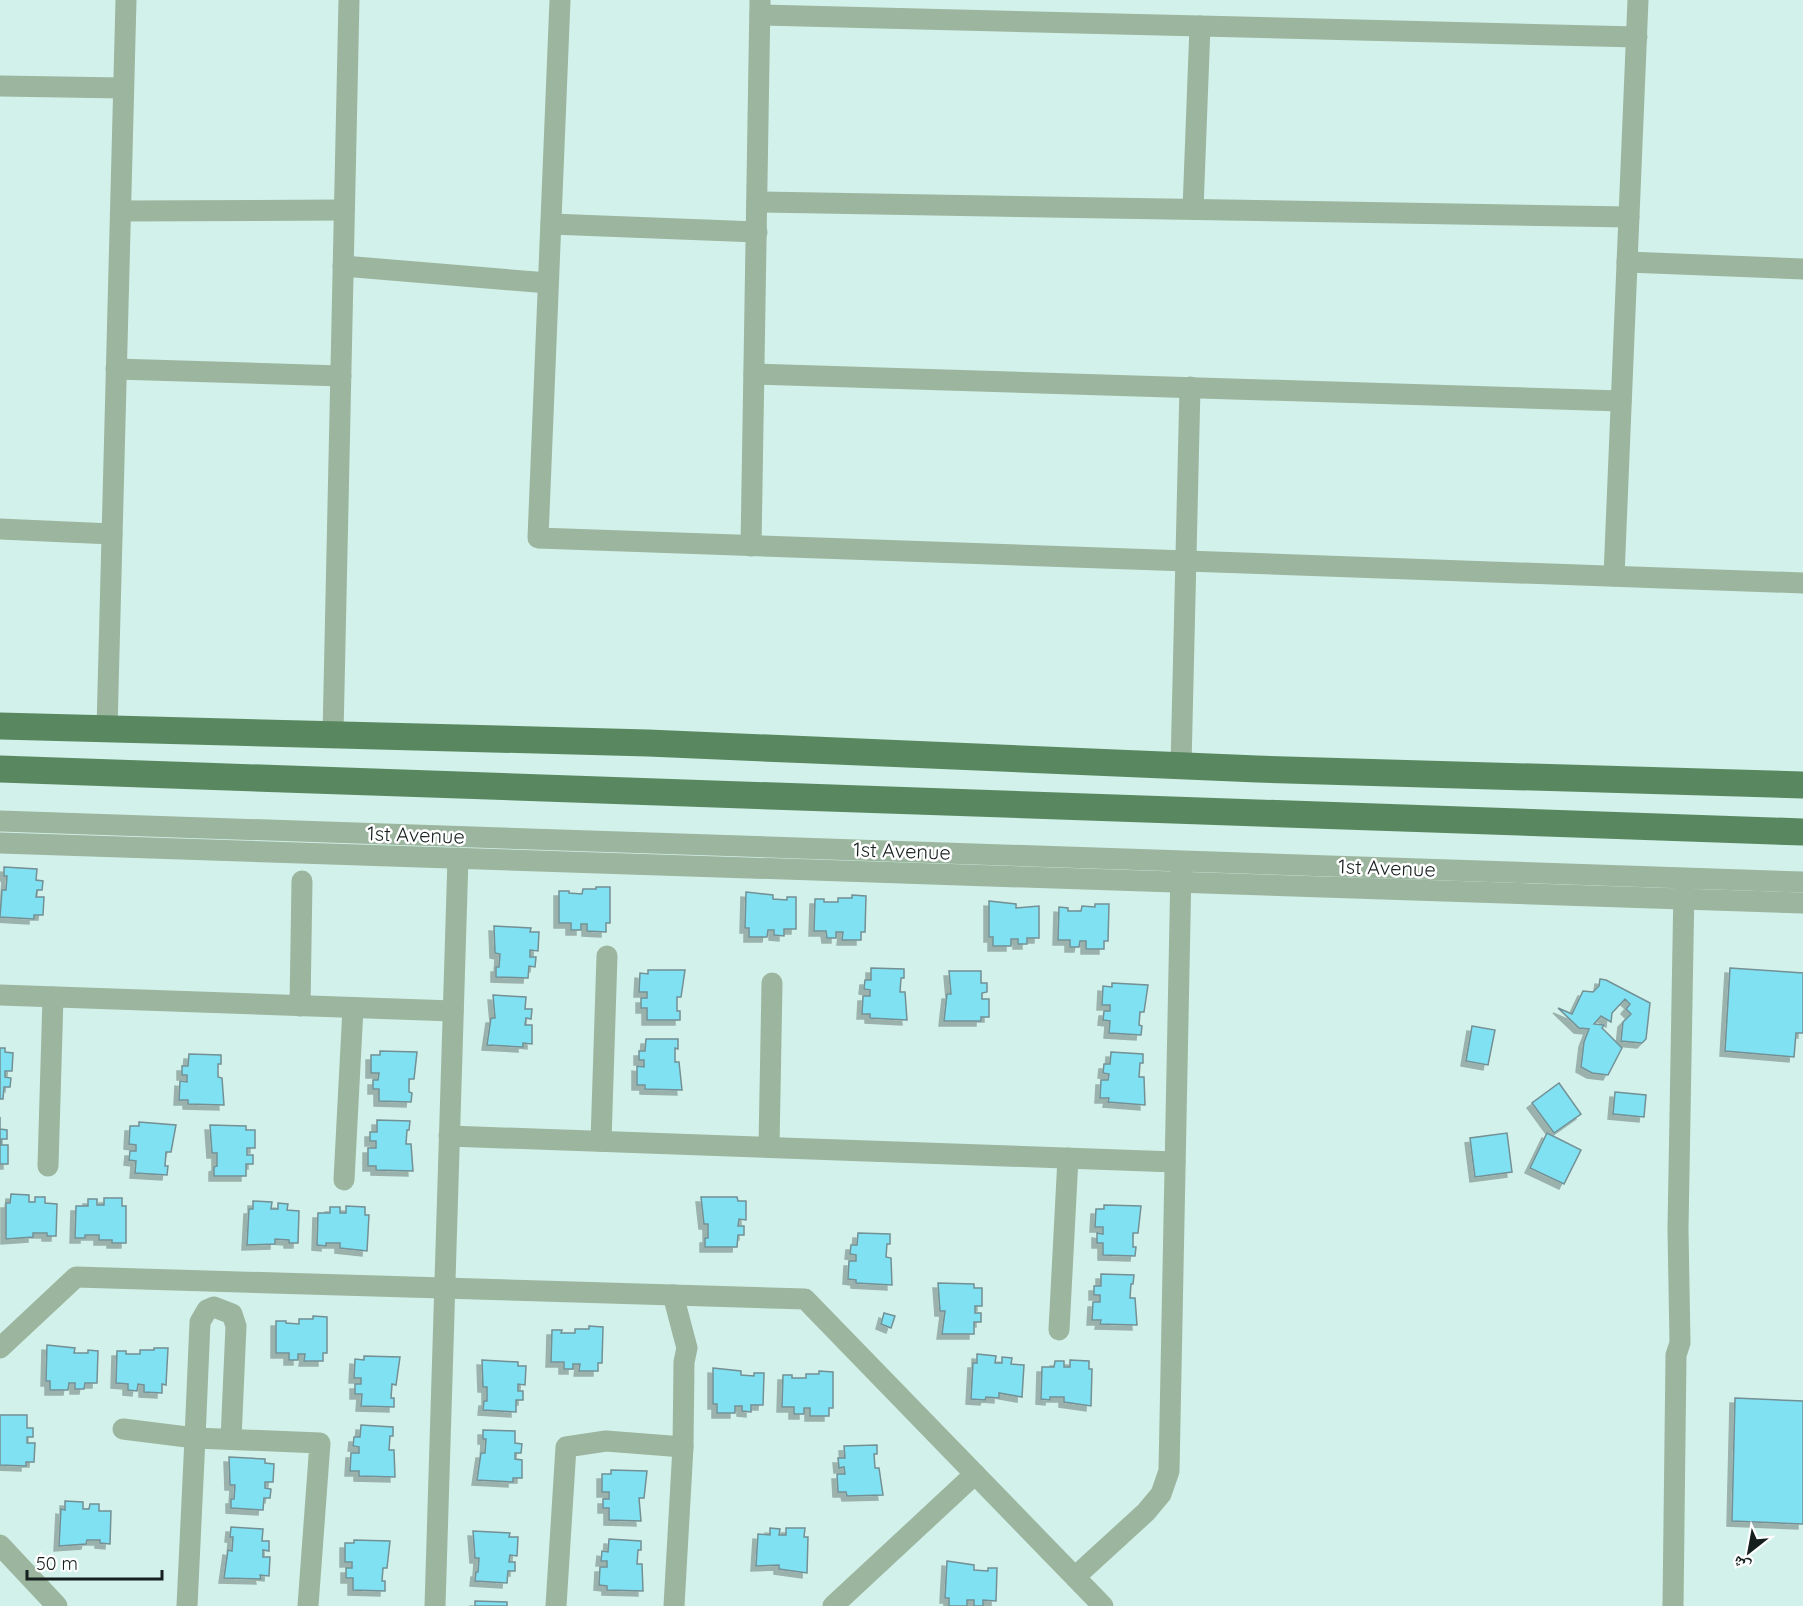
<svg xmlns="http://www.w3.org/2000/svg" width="1803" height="1606" font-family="Quicksand,'Noto Naskh Arabic',sans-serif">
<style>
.building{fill:#80e1f2;stroke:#739095;stroke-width:1.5;filter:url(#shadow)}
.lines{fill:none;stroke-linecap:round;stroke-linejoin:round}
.minor{stroke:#9cb59e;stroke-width:21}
.major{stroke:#598860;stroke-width:27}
.labels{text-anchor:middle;stroke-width:5;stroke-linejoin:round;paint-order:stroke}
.street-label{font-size:20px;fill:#15201e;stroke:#fff}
</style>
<defs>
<filter id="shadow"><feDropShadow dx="-5" dy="5" stdDeviation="0" flood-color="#0004"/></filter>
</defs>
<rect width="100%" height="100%" fill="#d2f1ea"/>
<!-- building -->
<g class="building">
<path d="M4,867L37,869L36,880L43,881L42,890H37L36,897H44L43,915H34V919L0,917L2,890H6L7,876H4Z"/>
<path d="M596,887H610V923H606V932L587,931V924H581V930H571V923H559V891H569V893L582,894L583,889H596Z"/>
<path d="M746,892L773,895V899L787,900V897H796V929H784V936L774,935V930H768L767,937H749V928H745Z"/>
<path d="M852,895L866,896L865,932H861V940H842L843,932H836V938H827L826,931H814L815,899H824V902H838V898H852Z"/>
<path d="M989,901L1016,904V908L1039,906V938H1027V944H1018V939H1011V946H993V937H989Z"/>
<path d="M1095,904H1109L1108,941H1104V949H1086V941H1080L1079,947H1070V940H1058L1059,907L1068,908V911H1081L1082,906L1095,907Z"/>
<path d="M494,926L531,928L530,932H539L538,951L530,950V957H536L535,967L529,966L528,978L496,977V967H499L500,954L495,953Z"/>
<path d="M871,968L904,969V978H901L900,992H905L907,1020L870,1018V1014H862L863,996H870V990L864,989L865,980H871Z"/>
<path d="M1730,968L1803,973V1033H1796L1794,1057L1725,1051Z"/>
<path d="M648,970H685L681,997H677V1011H680V1020H647V1008H641V998H647V992H639L640,973L648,974Z"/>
<path d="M949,971H981V983H987V992L982,993V999H989V1017H981V1021H944L947,994H951Z"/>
<path d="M1600,979L1606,980L1650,1003L1646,1039L1642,1043L1621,1041L1623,1022L1631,1014L1626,1009L1630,1004L1625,999L1612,1013L1611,1022L1601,1016L1594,1024L1604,1025L1602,1028L1622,1048L1608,1075L1592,1073L1581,1067L1584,1042L1589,1029L1579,1028L1558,1008L1572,1014L1583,991L1593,992L1599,986Z"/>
<path d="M1112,983L1148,985L1144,1012H1140L1139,1025L1142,1026L1141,1035L1109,1033L1110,1021L1103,1020L1104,1011H1110V1005H1102L1103,986L1112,987Z"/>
<path d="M493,995L526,997L525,1009H532L531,1019L526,1018L525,1025H532V1044L523,1043V1047L487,1045L491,1018H495Z"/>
<path d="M1472,1026L1495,1030L1488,1065L1466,1061Z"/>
<path d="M646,1039H678V1049L675,1048V1062H679L682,1090L645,1089V1085H637V1066L644,1067V1060H639V1051H645Z"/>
<path d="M0,1048H5V1052L13,1053L12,1071H5V1077L11,1078L10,1087H4L3,1099H0Z"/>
<path d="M380,1051L417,1052L414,1079H409V1092L412,1093L411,1102L379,1101V1089H373V1080H378L379,1073H371V1055H380Z"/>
<path d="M1111,1052L1143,1054V1063H1140L1139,1077H1144L1145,1105L1108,1102L1109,1098H1100L1101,1080H1108L1109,1074L1103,1073L1104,1064H1110Z"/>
<path d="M189,1054L221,1055V1064H218V1077L222,1078L224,1105L188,1104V1100H179L180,1081L187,1082V1075H182V1066H188Z"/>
<path d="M1559,1083L1581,1114L1554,1133L1532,1103Z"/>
<path d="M1615,1092L1646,1095L1644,1117L1613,1114Z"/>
<path d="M0,1117V1129L7,1130V1139H1V1145H8V1164H0Z"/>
<path d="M377,1120L410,1121L409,1130H407L406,1144H411L413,1171L376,1170V1166H368V1148H376V1141H370V1132H377Z"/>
<path d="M139,1122L176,1125L171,1152H166L165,1166H168L167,1175L135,1173L136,1161L129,1160L130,1151H136V1145L129,1144L130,1126H139Z"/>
<path d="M210,1125L246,1126V1130H255V1148H247V1155H253V1164H246V1176H214V1167L217,1166V1153H212Z"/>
<path d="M1507,1133L1512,1172L1475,1177L1470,1138Z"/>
<path d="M1547,1133L1581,1150L1564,1184L1530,1168Z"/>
<path d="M11,1194L29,1195V1202H35V1197H45V1203L57,1204L56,1236H47V1233H33V1237L6,1239V1203H10Z"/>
<path d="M701,1197H737L738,1201H746V1220L739,1219L738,1226H744V1235H738L737,1247H705V1238H708V1224H704Z"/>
<path d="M104,1198H122V1206H126V1243H112V1240H99V1235H85V1238H75L76,1206H88V1199H97V1205H104Z"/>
<path d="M253,1201L272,1202L271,1209H278V1203L288,1204L287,1210L299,1211L298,1243H289V1240L275,1239V1244L247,1245L249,1209H253Z"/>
<path d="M1104,1205L1141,1206L1138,1233H1133V1247H1136L1135,1256L1103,1255V1243H1097V1233L1103,1234V1227H1095L1096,1209H1104Z"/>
<path d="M346,1206L365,1207V1215H369L367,1251L340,1248V1243H326V1246L317,1245L318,1213H330V1207H340V1213H346Z"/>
<path d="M858,1233L890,1234V1244H887L886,1257L891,1258L892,1285L856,1283V1280L848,1279L849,1261H856V1255L850,1254L851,1245H857Z"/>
<path d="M1101,1274L1134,1275L1133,1284H1131L1130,1298H1135L1137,1325L1100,1324L1101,1320H1092L1093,1302H1100V1295H1094V1286H1101Z"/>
<path d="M938,1283L974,1284V1288H982V1306H975V1313H981V1322H974V1334H942L945,1311H940Z"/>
<path d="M884,1313L895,1316L891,1328L881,1324Z"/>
<path d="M313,1316L327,1317V1353H323V1361H304L305,1354H298V1360H289V1353H276V1321H286V1323L299,1324V1319H313Z"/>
<path d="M589,1326L603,1327L602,1363H598V1371H579L580,1364H573V1369H564V1362H551L552,1330H562L561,1333H575V1329H589Z"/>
<path d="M47,1345L75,1348L74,1353H88V1350L98,1351L97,1383H85L84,1389H75V1383H69L68,1390H50V1381H46Z"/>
<path d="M154,1348H168L166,1385L162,1384V1393L144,1392V1385L138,1384L137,1391L128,1390V1384L116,1383L117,1351H126V1354H140V1350H154Z"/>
<path d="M977,1354L996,1356L995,1363H1002V1357L1012,1358L1011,1364L1024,1365L1022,1397L999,1393V1398L986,1397L985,1400L971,1399L973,1363H977Z"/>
<path d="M364,1356L400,1357L396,1385L392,1384L391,1398H394V1407L361,1406L362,1394H355V1384H361V1378H354L355,1359L364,1360Z"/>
<path d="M482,1360L518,1362V1366H526L525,1385L518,1384V1391H523V1400H516V1412L483,1410L484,1401H487V1387H483Z"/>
<path d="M1070,1360L1089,1361V1369H1092L1091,1406L1064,1402V1397H1050V1400L1041,1399L1042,1367H1054L1055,1361H1064V1367H1070Z"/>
<path d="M713,1368L741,1371V1375L754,1376V1373H764L763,1405H751V1412L742,1411V1406H735V1413H717V1404H713Z"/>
<path d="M819,1371L833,1372V1408H829V1416H810V1408H804V1414H794V1407H782L783,1375H792V1378H806V1374H819Z"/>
<path d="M1735,1398L1803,1401V1524L1732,1521Z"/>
<path d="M0,1415H27V1428H33V1437H27V1443H35L34,1462H26V1466L0,1465Z"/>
<path d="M361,1425L393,1427V1436H390L389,1450H394L395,1477L359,1476V1471H350L351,1453H359V1447L353,1446L354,1437H360Z"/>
<path d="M483,1430L515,1431V1443L522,1444L521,1453H515V1459L522,1460V1478H513V1482L477,1480L481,1453H485L486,1439H483Z"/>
<path d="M877,1445V1454H874L875,1468H879L883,1495L847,1496L846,1492H838L837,1474H845L844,1467L839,1468L838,1458H845L844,1446Z"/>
<path d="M229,1457L265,1459V1463L274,1464L273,1482H265V1488L271,1489L270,1498H264L263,1510L231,1508V1499H234L235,1485H230Z"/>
<path d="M611,1470L647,1471L644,1498H639L641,1521L609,1520V1508H603V1499H609V1492H602V1474H611Z"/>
<path d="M65,1501L83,1502V1509H89L90,1504H99V1511H111L110,1544L100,1543V1540H87L86,1544L59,1546L61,1509L65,1510Z"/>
<path d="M231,1527L263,1529L262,1541H269V1551L263,1550V1557H270L269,1576L260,1575L261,1579L224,1578L228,1550L232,1551L233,1537H230Z"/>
<path d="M770,1528L780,1529L779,1535H786V1528H805L804,1537H808L807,1573L779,1569V1565L756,1566L758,1534L770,1535Z"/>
<path d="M473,1531L510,1533L509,1537H518L517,1556L510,1555L509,1562H515V1571H508L507,1583L475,1581L476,1572H478L479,1558H475Z"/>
<path d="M609,1539L641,1541V1550H638L637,1564H642L643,1591L607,1590V1586L599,1585L600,1567H607V1561H601L602,1551L608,1552Z"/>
<path d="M354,1540L390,1541L387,1568H383L382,1581H385V1591L353,1590V1578H346V1568H352V1562H345V1543H354Z"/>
<path d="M947,1561L974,1565V1570L988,1571V1568H997L996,1601L983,1600V1606H974V1600H967V1606H949V1598H945Z"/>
<path d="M475,1601L507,1602V1606H475Z"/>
</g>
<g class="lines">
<!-- minor -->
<g class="minor">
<path d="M560,0L538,538L1803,583"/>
<path d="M760,15L1637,37"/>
<path d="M0,86L123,88"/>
<path d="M757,202L1629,217"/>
<path d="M1193,209L1200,26"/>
<path d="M121,211L344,210"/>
<path d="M551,224L757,232"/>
<path d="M1627,262L1803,269"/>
<path d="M343,266L548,283"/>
<path d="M116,369L341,376"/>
<path d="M754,374L1621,401"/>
<path d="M0,529L112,534"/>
<path d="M751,546L760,0"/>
<path d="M1614,576L1638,0"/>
<path d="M107,729L126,0"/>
<path d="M333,735L349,0"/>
<path d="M1181,766L1190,387"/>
<path d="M0,821L1803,882"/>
<path d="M0,843L1803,903"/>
<path d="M0,995L453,1011"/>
<path d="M300,1006L302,881"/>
<path d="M449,1136L1175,1162"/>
<path d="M601,1141L607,956"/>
<path d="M769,1147L772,983"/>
<path d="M48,1166L53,997"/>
<path d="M344,1180L353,1008"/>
<path d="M673,1295L687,1348L684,1362L683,1447L674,1606"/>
<path d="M1059,1330L1068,1158"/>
<path d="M0,1348L76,1277L805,1299L1103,1606"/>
<path d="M123,1429L195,1438L200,1322L207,1310L214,1307L232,1314L236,1326L231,1439"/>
<path d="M0,1545L57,1606"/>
<path d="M1075,1577L1146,1512L1161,1494L1169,1471L1181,869"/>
<path d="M187,1606L195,1438L320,1443L308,1606"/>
<path d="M435,1606L458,858"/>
<path d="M556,1606L566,1447L606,1441L683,1447"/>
<path d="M833,1606L975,1474"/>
<path d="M1673,1606L1676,1355L1680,1343L1678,1229L1684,887"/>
</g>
<!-- major -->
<g class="major">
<path d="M0,726L648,743L1257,769L1803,785"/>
<path d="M0,769L1803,832"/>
</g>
</g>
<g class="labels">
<!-- street labels -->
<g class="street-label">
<text transform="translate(416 835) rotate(2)" y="7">1st Avenue</text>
<text transform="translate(902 851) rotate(2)" y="7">1st Avenue</text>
<text transform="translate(1387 868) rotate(2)" y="7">1st Avenue</text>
</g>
</g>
<!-- north arrow -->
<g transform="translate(1749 1552) rotate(211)" stroke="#ffffff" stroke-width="4.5" paint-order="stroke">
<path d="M0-4.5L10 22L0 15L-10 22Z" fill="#15201e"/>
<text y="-9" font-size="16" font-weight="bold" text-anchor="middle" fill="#15201e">ش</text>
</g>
<!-- scale -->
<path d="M27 1570v9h135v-9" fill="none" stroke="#15201e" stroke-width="3"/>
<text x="36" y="1570" font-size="18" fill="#15201e" stroke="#ffffff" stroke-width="4.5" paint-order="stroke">50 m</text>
</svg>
